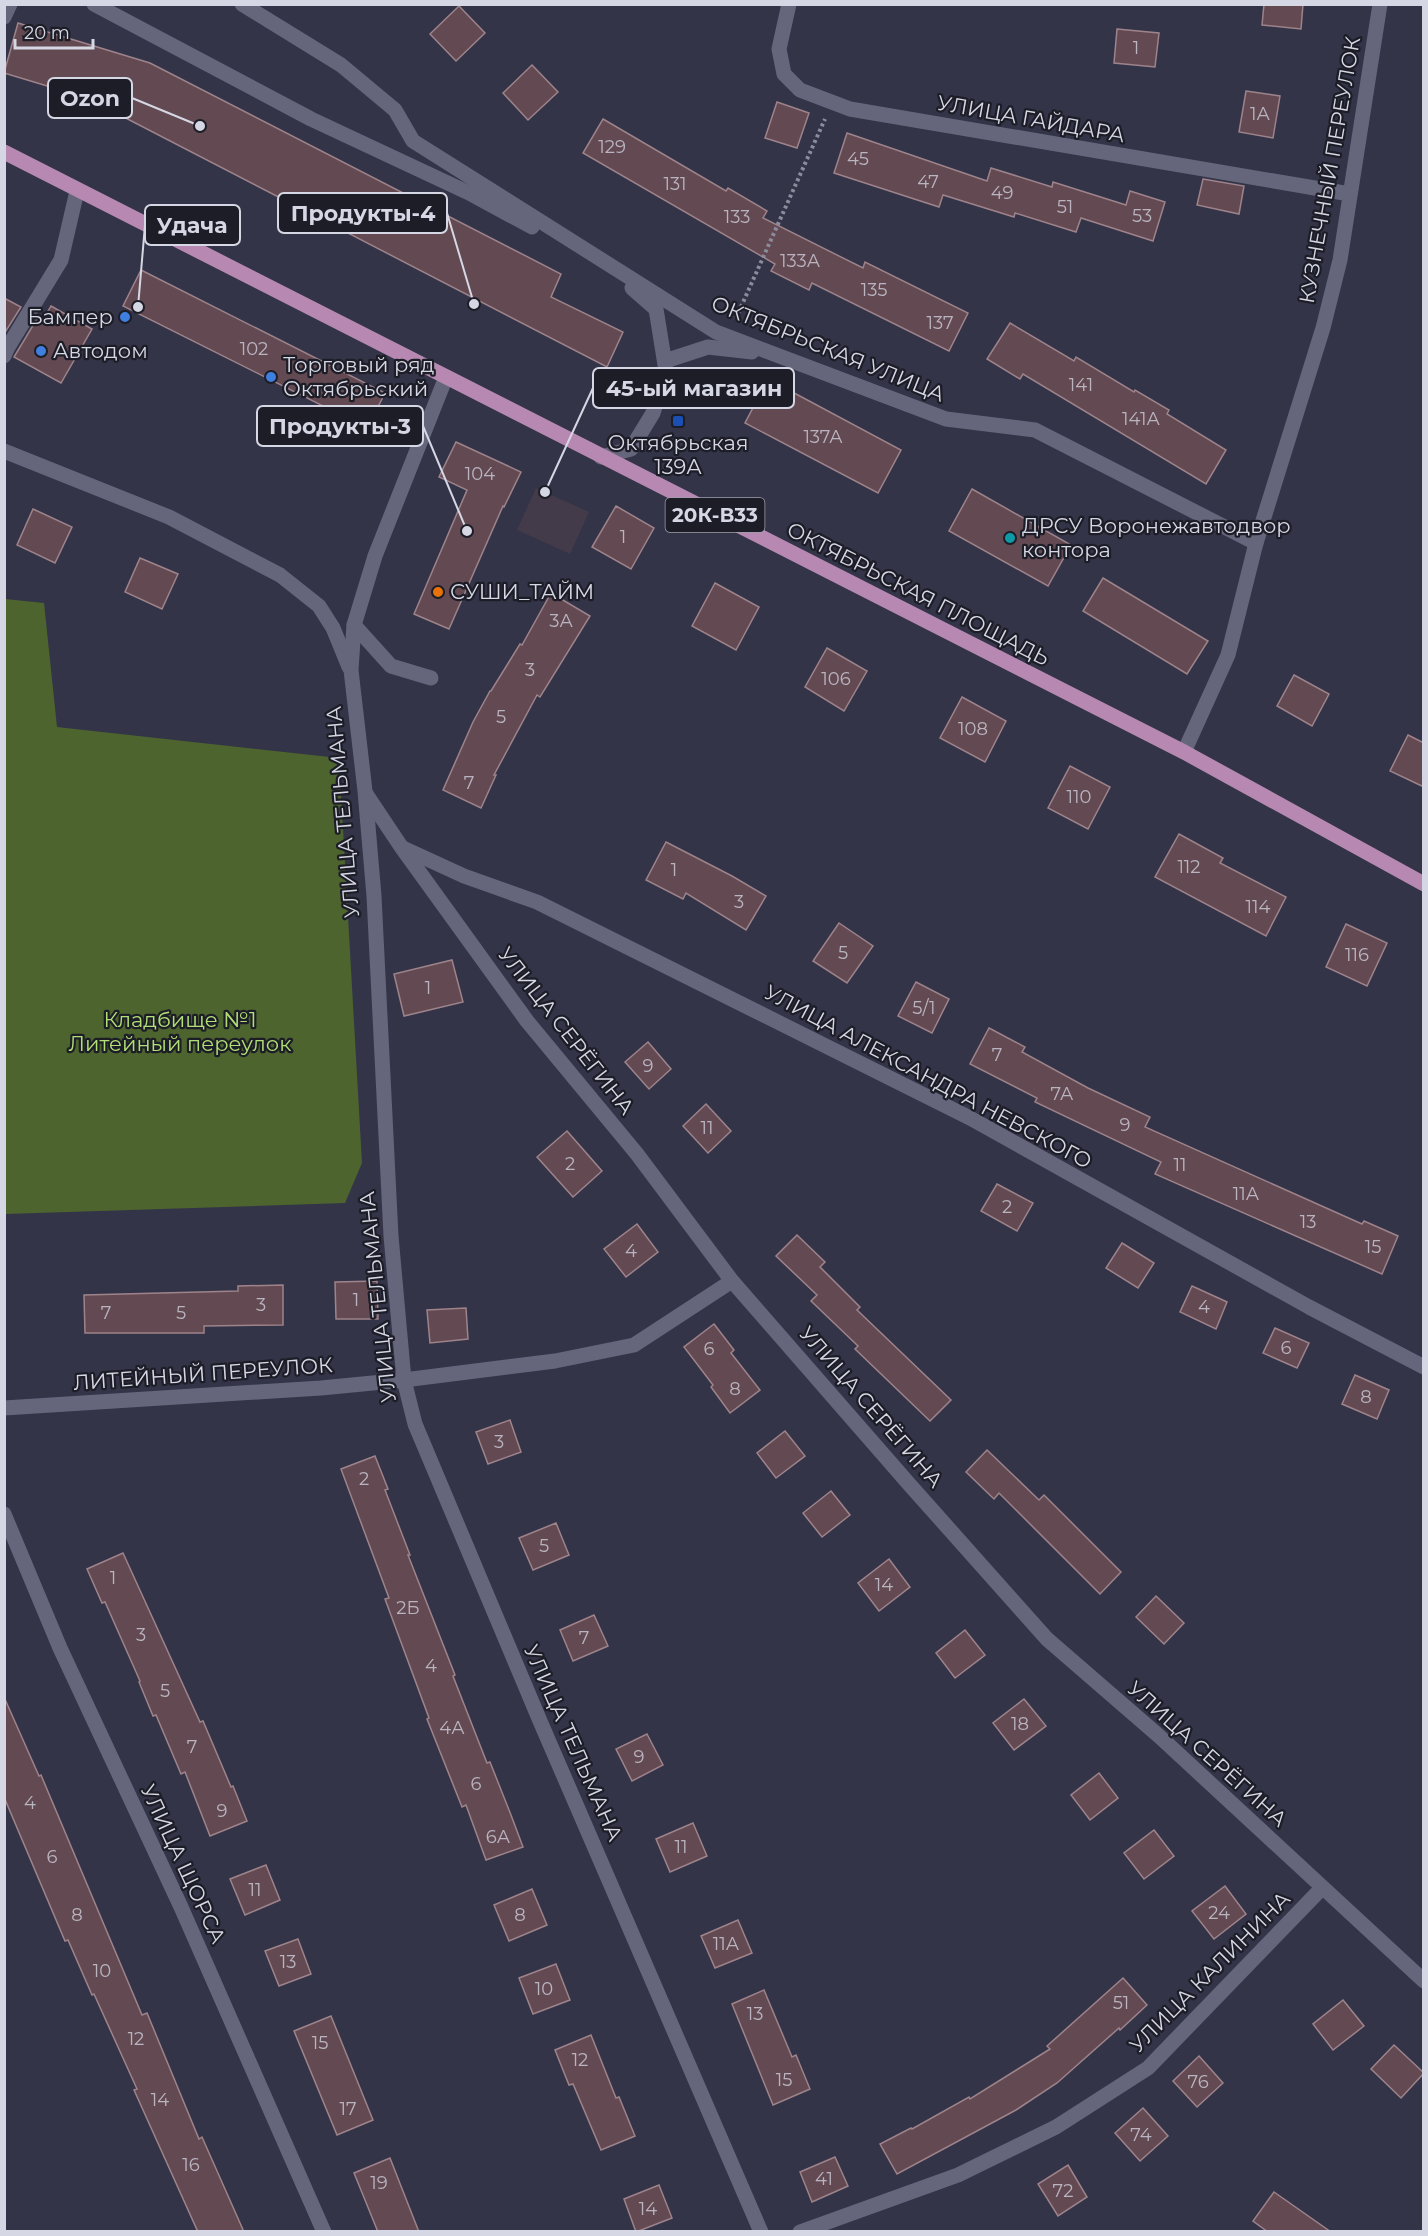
<svg xmlns="http://www.w3.org/2000/svg" width="1428" height="2236" font-family="Montserrat,sans-serif">
<style>
.commercial{fill:#433a4a}
.green{fill:#4d642f}
.building{fill:#634a52;stroke:#9e838b;stroke-width:1.5}
.lines{fill:none;stroke-linecap:round;stroke-linejoin:round}
.path{stroke:#8b8c9c;stroke-width:4;stroke-dasharray:3 3;stroke-linecap:butt}
.minor{stroke:#65667c;stroke-width:15}
.major{stroke:#b789b2;stroke-width:15}
.shop-dot{fill:#3f7fe0;stroke:#1c1d26;stroke-width:2}
.transit-dot{fill:#1a4fb4;stroke:#1c1d26;stroke-width:2}
.culture-dot{fill:#0f9aa8;stroke:#1c1d26;stroke-width:2}
.food-dot{fill:#e8710a;stroke:#1c1d26;stroke-width:2}
.labels{text-anchor:middle;stroke-width:4.5;stroke-linejoin:round;paint-order:stroke}
.number-label{font-size:18px;fill:#b9b4c0}
.shield{fill:#1c1d26;stroke:#9e9fab;stroke-width:1.5}
.shield-label{font-size:20px;font-weight:bold;fill:#d6d7e4}
.street-label{font-size:21px;fill:#d6d7e4;stroke:#1c1d26}
.poi-label{font-size:21px;fill:#d6d7e4;stroke:#1c1d26;text-anchor:start}
.park-label{font-size:21px;fill:#b1df75;stroke:#1c1d26}
.leader{fill:none;stroke:#d6d7e4;stroke-width:2}
.callout-dot{fill:#d6d7e4;stroke:#1c1d26;stroke-width:2}
.callout{fill:#1c1d26;stroke:#d6d7e4;stroke-width:2}
.callout-label{font-size:22px;text-anchor:middle;font-weight:bold;fill:#d6d7e4}
</style>
<rect width="100%" height="100%" fill="#333448"/>
<!-- commercial -->
<path class="commercial" d="M536,488L589,512L570,554L517,530Z"/>
<!-- green -->
<path class="green" d="M5,599L44,603L57,727L339,758L362,1163L345,1203L5,1214Z"/>
<!-- building -->
<g class="building">
<path d="M1264,4H1303L1301,29L1262,25Z"/>
<path d="M459,6L485,33L456,61L430,34Z"/>
<path d="M18,23L150,63L561,274L551,297L623,332L607,367L87,98L4,73Z"/>
<path d="M1117,29L1159,33L1155,67L1114,63Z"/>
<path d="M532,65L558,92L528,120L503,93Z"/>
<path d="M1246,91L1280,96L1273,138L1239,132Z"/>
<path d="M777,102L809,113L797,148L765,138Z"/>
<path d="M603,119L726,191L728,188L767,211L763,218L863,268L865,262L968,313L949,351L812,283L809,290L771,271L775,264L583,153Z"/>
<path d="M847,133L987,181L991,168L1052,187L1053,182L1126,205L1130,191L1165,202L1153,241L1081,218L1076,232L1015,213L1014,217L943,195L939,207L834,173Z"/>
<path d="M1203,179L1244,186L1239,214L1197,205Z"/>
<path d="M141,270L385,393L367,428L123,306Z"/>
<path d="M4,298L21,307L4,334Z"/>
<path d="M51,306L92,329L61,383L14,357L38,317L43,320Z"/>
<path d="M1010,323L1074,361L1076,357L1134,392L1135,390L1169,410L1167,414L1226,450L1206,484L1023,374L1020,379L987,359Z"/>
<path d="M768,379L901,450L878,493L745,423Z"/>
<path d="M456,442L521,472L504,507L503,506L449,629L414,614L467,490L439,477Z"/>
<path d="M972,489L1071,545L1048,586L949,531Z"/>
<path d="M616,506L654,528L631,569L592,547Z"/>
<path d="M33,509L72,527L55,563L17,545Z"/>
<path d="M140,558L178,574L162,609L125,592Z"/>
<path d="M1103,578L1208,641L1187,674L1083,611Z"/>
<path d="M715,583L759,607L736,650L692,626Z"/>
<path d="M551,593L590,616L540,697L537,695L494,775H496L481,808L443,790L473,722L490,691H491L520,644L522,645Z"/>
<path d="M827,648L867,671L844,711L805,687Z"/>
<path d="M1294,675L1329,694L1312,726L1277,706Z"/>
<path d="M962,697L1006,721L985,762L940,738Z"/>
<path d="M1408,735L1424,743V787L1390,771Z"/>
<path d="M1070,766L1110,787L1088,829L1048,808Z"/>
<path d="M1179,834L1223,858L1220,863L1286,897L1266,936L1155,877Z"/>
<path d="M666,842L732,876L766,896L746,930L686,893L683,899L646,880Z"/>
<path d="M839,923L873,946L847,983L813,961Z"/>
<path d="M1346,924L1387,943L1367,986L1326,967Z"/>
<path d="M452,960L463,1002L404,1016L394,974Z"/>
<path d="M916,982L949,999L932,1033L898,1016Z"/>
<path d="M989,1028L1025,1047L1022,1052L1088,1088L1150,1117L1145,1127L1362,1224L1364,1221L1398,1236L1382,1274L1155,1174L1161,1162L1035,1102L1037,1098L970,1064Z"/>
<path d="M648,1042L671,1069L649,1089L625,1062Z"/>
<path d="M706,1104L731,1131L708,1153L683,1126Z"/>
<path d="M567,1131L602,1171L573,1197L537,1157Z"/>
<path d="M997,1184L1033,1203L1017,1231L981,1211Z"/>
<path d="M637,1224L658,1252L626,1277L604,1249Z"/>
<path d="M797,1235L825,1262L820,1267L860,1307L857,1310L951,1400L930,1421L855,1349L858,1346L811,1301L817,1295L776,1256Z"/>
<path d="M1122,1243L1154,1263L1138,1288L1106,1268Z"/>
<path d="M377,1281L378,1319H336L335,1282Z"/>
<path d="M283,1285V1325L204,1326V1333H85L84,1295L238,1291V1286Z"/>
<path d="M1192,1286L1227,1302L1216,1329L1180,1312Z"/>
<path d="M466,1308L468,1339L430,1343L427,1310Z"/>
<path d="M714,1324L734,1350L731,1353L760,1390L730,1413L711,1387L713,1385L684,1347Z"/>
<path d="M1275,1328L1309,1343L1297,1368L1263,1353Z"/>
<path d="M1355,1375L1389,1390L1377,1419L1342,1404Z"/>
<path d="M510,1420L521,1452L488,1464L476,1432Z"/>
<path d="M785,1431L805,1456L776,1478L757,1453Z"/>
<path d="M987,1450L1039,1500L1044,1495L1121,1572L1100,1594L999,1493L994,1499L966,1472Z"/>
<path d="M375,1456L388,1489L385,1490L410,1555H408L455,1675L453,1676L487,1763L490,1762L511,1815L523,1847L486,1860L466,1805L462,1807L427,1719L429,1718L385,1599L389,1598L341,1469Z"/>
<path d="M831,1491L850,1515L822,1537L803,1513Z"/>
<path d="M556,1523L569,1555L533,1570L519,1538Z"/>
<path d="M123,1553L200,1722L203,1721L231,1787L233,1786L247,1821L210,1836L185,1772L181,1774L156,1715L153,1716L139,1682L140,1681L105,1602L102,1603L87,1569Z"/>
<path d="M889,1559L910,1587L879,1611L858,1583Z"/>
<path d="M1156,1596L1184,1623L1164,1644L1136,1617Z"/>
<path d="M594,1615L608,1646L573,1661L560,1630Z"/>
<path d="M965,1630L985,1655L955,1678L936,1653Z"/>
<path d="M4,1697L39,1776L41,1775L142,2015L147,2013L199,2139L202,2137L244,2232H198L134,2090L137,2089L94,1994L92,1995L68,1940L65,1941L4,1797Z"/>
<path d="M1024,1699L1046,1726L1014,1750L993,1723Z"/>
<path d="M647,1734L663,1765L632,1781L616,1749Z"/>
<path d="M1099,1773L1118,1798L1090,1820L1071,1795Z"/>
<path d="M693,1823L707,1856L670,1872L656,1839Z"/>
<path d="M1154,1830L1174,1856L1144,1879L1124,1853Z"/>
<path d="M266,1865L280,1900L245,1915L230,1879Z"/>
<path d="M1225,1886L1246,1914L1214,1939L1192,1911Z"/>
<path d="M532,1889L547,1925L509,1941L494,1905Z"/>
<path d="M738,1920L752,1953L715,1968L701,1936Z"/>
<path d="M298,1939L311,1974L279,1986L265,1951Z"/>
<path d="M556,1964L570,2000L533,2014L519,1978Z"/>
<path d="M1123,1978L1147,2005L1120,2030L1119,2028L1057,2083L1016,2110L897,2174L880,2144L911,2128L912,2129L969,2097L970,2099L1050,2049L1047,2046Z"/>
<path d="M764,1990L792,2057L796,2055L810,2089L773,2105L732,2004Z"/>
<path d="M1343,2000L1364,2026L1333,2050L1313,2024Z"/>
<path d="M331,2016L373,2120L337,2135L294,2031Z"/>
<path d="M591,2035L616,2098L619,2097L635,2136L601,2150L573,2084L569,2085L555,2050Z"/>
<path d="M1394,2045L1424,2073L1401,2098L1371,2069Z"/>
<path d="M1199,2056L1223,2083L1197,2107L1173,2081Z"/>
<path d="M1143,2108L1168,2136L1140,2161L1115,2133Z"/>
<path d="M835,2157L848,2186L812,2202L800,2172Z"/>
<path d="M390,2158L419,2232H378L354,2173Z"/>
<path d="M1068,2165L1087,2197L1058,2216L1038,2184Z"/>
<path d="M659,2185L672,2218L636,2232L624,2199Z"/>
<path d="M1274,2192L1331,2232H1268L1253,2221Z"/>
</g>
<g class="lines">
<!-- path -->
<path class="path" d="M736,318L825,119"/>
<!-- minor -->
<g class="minor">
<path d="M94,4L311,119L469,193L532,227"/>
<path d="M242,4L341,65L395,110L413,141L716,332L946,419L1035,430L1256,543"/>
<path d="M789,4L779,49L784,74L800,90L850,109L1350,194"/>
<path d="M4,17L10,4"/>
<path d="M4,356L8,347L61,260L77,191"/>
<path d="M665,361L708,347L752,352"/>
<path d="M446,377L375,556L354,625L351,670L365,791L374,896L391,1236L404,1380L415,1424L540,1721L761,2232"/>
<path d="M4,451L169,517L280,575L319,606L333,628L349,667"/>
<path d="M601,457L631,449L653,413L666,371L656,309L632,288"/>
<path d="M354,625L391,666L431,678"/>
<path d="M1184,752L1228,655L1256,543L1323,328L1340,260L1380,4"/>
<path d="M366,794L402,848L527,1021L637,1154L732,1281L909,1484L1047,1639L1159,1736L1424,1981"/>
<path d="M403,848L464,876L537,902L970,1118L1309,1307L1424,1367"/>
<path d="M4,1408L321,1388L404,1380L555,1361L634,1345L732,1281"/>
<path d="M4,1514L60,1648L181,1907L324,2232"/>
<path d="M800,2232L958,2175L1056,2127L1148,2068L1322,1888"/>
</g>
<!-- major -->
<path class="major" d="M4,152L1184,752L1424,884"/>
</g>
<!-- markers -->
<g class="shop-dot">
<circle cx="125" cy="317" r="6"/>
<circle cx="41" cy="351" r="6"/>
<circle cx="271" cy="377" r="6"/>
</g>
<rect class="transit-dot" x="672" y="415" width="12" height="12" rx="3"/>
<circle class="culture-dot" cx="1010" cy="538" r="6"/>
<circle class="food-dot" cx="438" cy="592" r="6"/>
<g class="labels">
<!-- number labels -->
<g class="number-label">
<text x="1136" y="54">1</text>
<text x="1260" y="120">1А</text>
<text x="612" y="153">129</text>
<text x="858" y="165">45</text>
<text x="928" y="188">47</text>
<text x="675" y="190">131</text>
<text x="1002" y="199">49</text>
<text x="1065" y="213">51</text>
<text x="1142" y="222">53</text>
<text x="737" y="223">133</text>
<text x="800" y="267">133А</text>
<text x="874" y="296">135</text>
<text x="940" y="329">137</text>
<text x="254" y="355">102</text>
<text x="1081" y="391">141</text>
<text x="1141" y="425">141А</text>
<text x="823" y="443">137А</text>
<text x="480" y="480">104</text>
<text x="623" y="543">1</text>
<text x="561" y="627">3А</text>
<text x="530" y="676">3</text>
<text x="836" y="685">106</text>
<text x="501" y="723">5</text>
<text x="973" y="735">108</text>
<text x="469" y="789">7</text>
<text x="1079" y="803">110</text>
<text x="1189" y="873">112</text>
<text x="674" y="876">1</text>
<text x="739" y="908">3</text>
<text x="1258" y="913">114</text>
<text x="843" y="959">5</text>
<text x="1357" y="961">116</text>
<text x="428" y="994">1</text>
<text x="924" y="1014">5/1</text>
<text x="997" y="1061">7</text>
<text x="648" y="1072">9</text>
<text x="1062" y="1100">7А</text>
<text x="1125" y="1131">9</text>
<text x="707" y="1134">11</text>
<text x="570" y="1170">2</text>
<text x="1180" y="1171">11</text>
<text x="1246" y="1200">11А</text>
<text x="1007" y="1213">2</text>
<text x="1308" y="1228">13</text>
<text x="1373" y="1253">15</text>
<text x="631" y="1257">4</text>
<text x="356" y="1306">1</text>
<text x="261" y="1311">3</text>
<text x="1204" y="1313">4</text>
<text x="106" y="1319">7</text>
<text x="181" y="1319">5</text>
<text x="1286" y="1354">6</text>
<text x="709" y="1355">6</text>
<text x="735" y="1395">8</text>
<text x="1366" y="1403">8</text>
<text x="499" y="1448">3</text>
<text x="364" y="1485">2</text>
<text x="544" y="1552">5</text>
<text x="113" y="1584">1</text>
<text x="884" y="1591">14</text>
<text x="408" y="1614">2Б</text>
<text x="141" y="1641">3</text>
<text x="584" y="1644">7</text>
<text x="431" y="1672">4</text>
<text x="165" y="1697">5</text>
<text x="1020" y="1730">18</text>
<text x="452" y="1734">4А</text>
<text x="192" y="1753">7</text>
<text x="639" y="1763">9</text>
<text x="476" y="1790">6</text>
<text x="30" y="1809">4</text>
<text x="222" y="1817">9</text>
<text x="498" y="1843">6А</text>
<text x="681" y="1853">11</text>
<text x="52" y="1863">6</text>
<text x="255" y="1896">11</text>
<text x="1219" y="1919">24</text>
<text x="77" y="1921">8</text>
<text x="520" y="1921">8</text>
<text x="726" y="1950">11А</text>
<text x="288" y="1968">13</text>
<text x="102" y="1977">10</text>
<text x="544" y="1995">10</text>
<text x="1121" y="2009">51</text>
<text x="755" y="2020">13</text>
<text x="136" y="2045">12</text>
<text x="320" y="2049">15</text>
<text x="580" y="2066">12</text>
<text x="784" y="2086">15</text>
<text x="1198" y="2088">76</text>
<text x="160" y="2106">14</text>
<text x="348" y="2115">17</text>
<text x="1141" y="2141">74</text>
<text x="191" y="2171">16</text>
<text x="824" y="2185">41</text>
<text x="379" y="2189">19</text>
<text x="1063" y="2197">72</text>
<text x="648" y="2215">14</text>
</g>
<!-- shield labels -->
<rect class="shield" x="665.5" y="498" width="99" height="34" rx="4.5"/>
<g class="shield-label">
<text x="715" y="522">20К-В33</text>
</g>
<!-- street labels -->
<g class="street-label">
<text transform="translate(1031 119) rotate(10)" y="7">УЛИЦА ГАЙДАРА</text>
<text transform="translate(1330 170) rotate(-80)" y="7">КУЗНЕЧНЫЙ ПЕРЕУЛОК</text>
<text transform="translate(828 349) rotate(22)" y="7">ОКТЯБРЬСКАЯ УЛИЦА</text>
<text transform="translate(918 594) rotate(27)" y="7">ОКТЯБРЬСКАЯ ПЛОЩАДЬ</text>
<text transform="translate(343 812) rotate(-95)" y="7">УЛИЦА ТЕЛЬМАНА</text>
<text transform="translate(566 1031) rotate(52)" y="7">УЛИЦА СЕРЁГИНА</text>
<text transform="translate(928 1077) rotate(28)" y="7">УЛИЦА АЛЕКСАНДРА НЕВСКОГО</text>
<text transform="translate(378 1297) rotate(-96)" y="7">УЛИЦА ТЕЛЬМАНА</text>
<text transform="translate(203 1374) rotate(-4)" y="7">ЛИТЕЙНЫЙ ПЕРЕУЛОК</text>
<text transform="translate(871 1407) rotate(49)" y="7">УЛИЦА СЕРЁГИНА</text>
<text transform="translate(573 1743) rotate(66)" y="7">УЛИЦА ТЕЛЬМАНА</text>
<text transform="translate(1207 1754) rotate(42)" y="7">УЛИЦА СЕРЁГИНА</text>
<text transform="translate(183 1864) rotate(65)" y="7">УЛИЦА ЩОРСА</text>
<text transform="translate(1210 1972) rotate(-45)" y="7">УЛИЦА КАЛИНИНА</text>
</g>
<!-- poi labels -->
<g class="poi-label">
<text x="113" y="324" text-anchor="end">Бампер</text>
<text x="53" y="358">Автодом</text>
<text x="283" y="372">Торговый ряд<tspan x="283" dy="24">Октябрьский</tspan></text>
<text x="678" y="450" text-anchor="middle">Октябрьская<tspan x="678" dy="24">139А</tspan></text>
<text x="1022" y="533">ДРСУ Воронежавтодвор<tspan x="1022" dy="24">контора</tspan></text>
<text x="450" y="599">СУШИ_ТАЙМ</text>
</g>
<!-- park labels -->
<g class="park-label">
<text x="180" y="1027">Кладбище №1<tspan x="180" dy="24">Литейный переулок</tspan></text>
</g>
</g>
<!-- callouts -->
<path class="leader" d="M200 126L132 98M474 304L447 213M138 307L145 225M545 492L593 388M467 531L423 426"/>
<g class="callout-dot">
<circle cx="200" cy="126" r="6"/>
<circle cx="474" cy="304" r="6"/>
<circle cx="138" cy="307" r="6"/>
<circle cx="545" cy="492" r="6"/>
<circle cx="467" cy="531" r="6"/>
</g>
<g class="callout">
<rect x="48" y="78" width="84" height="40" rx="6"/>
<rect x="278" y="193" width="169" height="40" rx="6"/>
<rect x="145" y="205" width="95" height="40" rx="6"/>
<rect x="593" y="368" width="201" height="40" rx="6"/>
<rect x="257" y="406" width="166" height="40" rx="6"/>
</g>
<g class="callout-label">
<text x="90" y="106">Ozon</text>
<text x="363" y="221">Продукты-4</text>
<text x="192" y="233">Удача</text>
<text x="694" y="396">45-ый магазин</text>
<text x="340" y="434">Продукты-3</text>
</g>
<!-- border -->
<rect width="1428" height="2236" fill="none" stroke="#d6d7e4" stroke-width="12"/>
<!-- scale -->
<path d="M15 39v9h78v-9" fill="none" stroke="#d6d7e4" stroke-width="3"/>
<text x="24" y="39" font-size="18" fill="#d6d7e4" stroke="#1c1d26" stroke-width="4.5" paint-order="stroke">20 m</text>
</svg>
